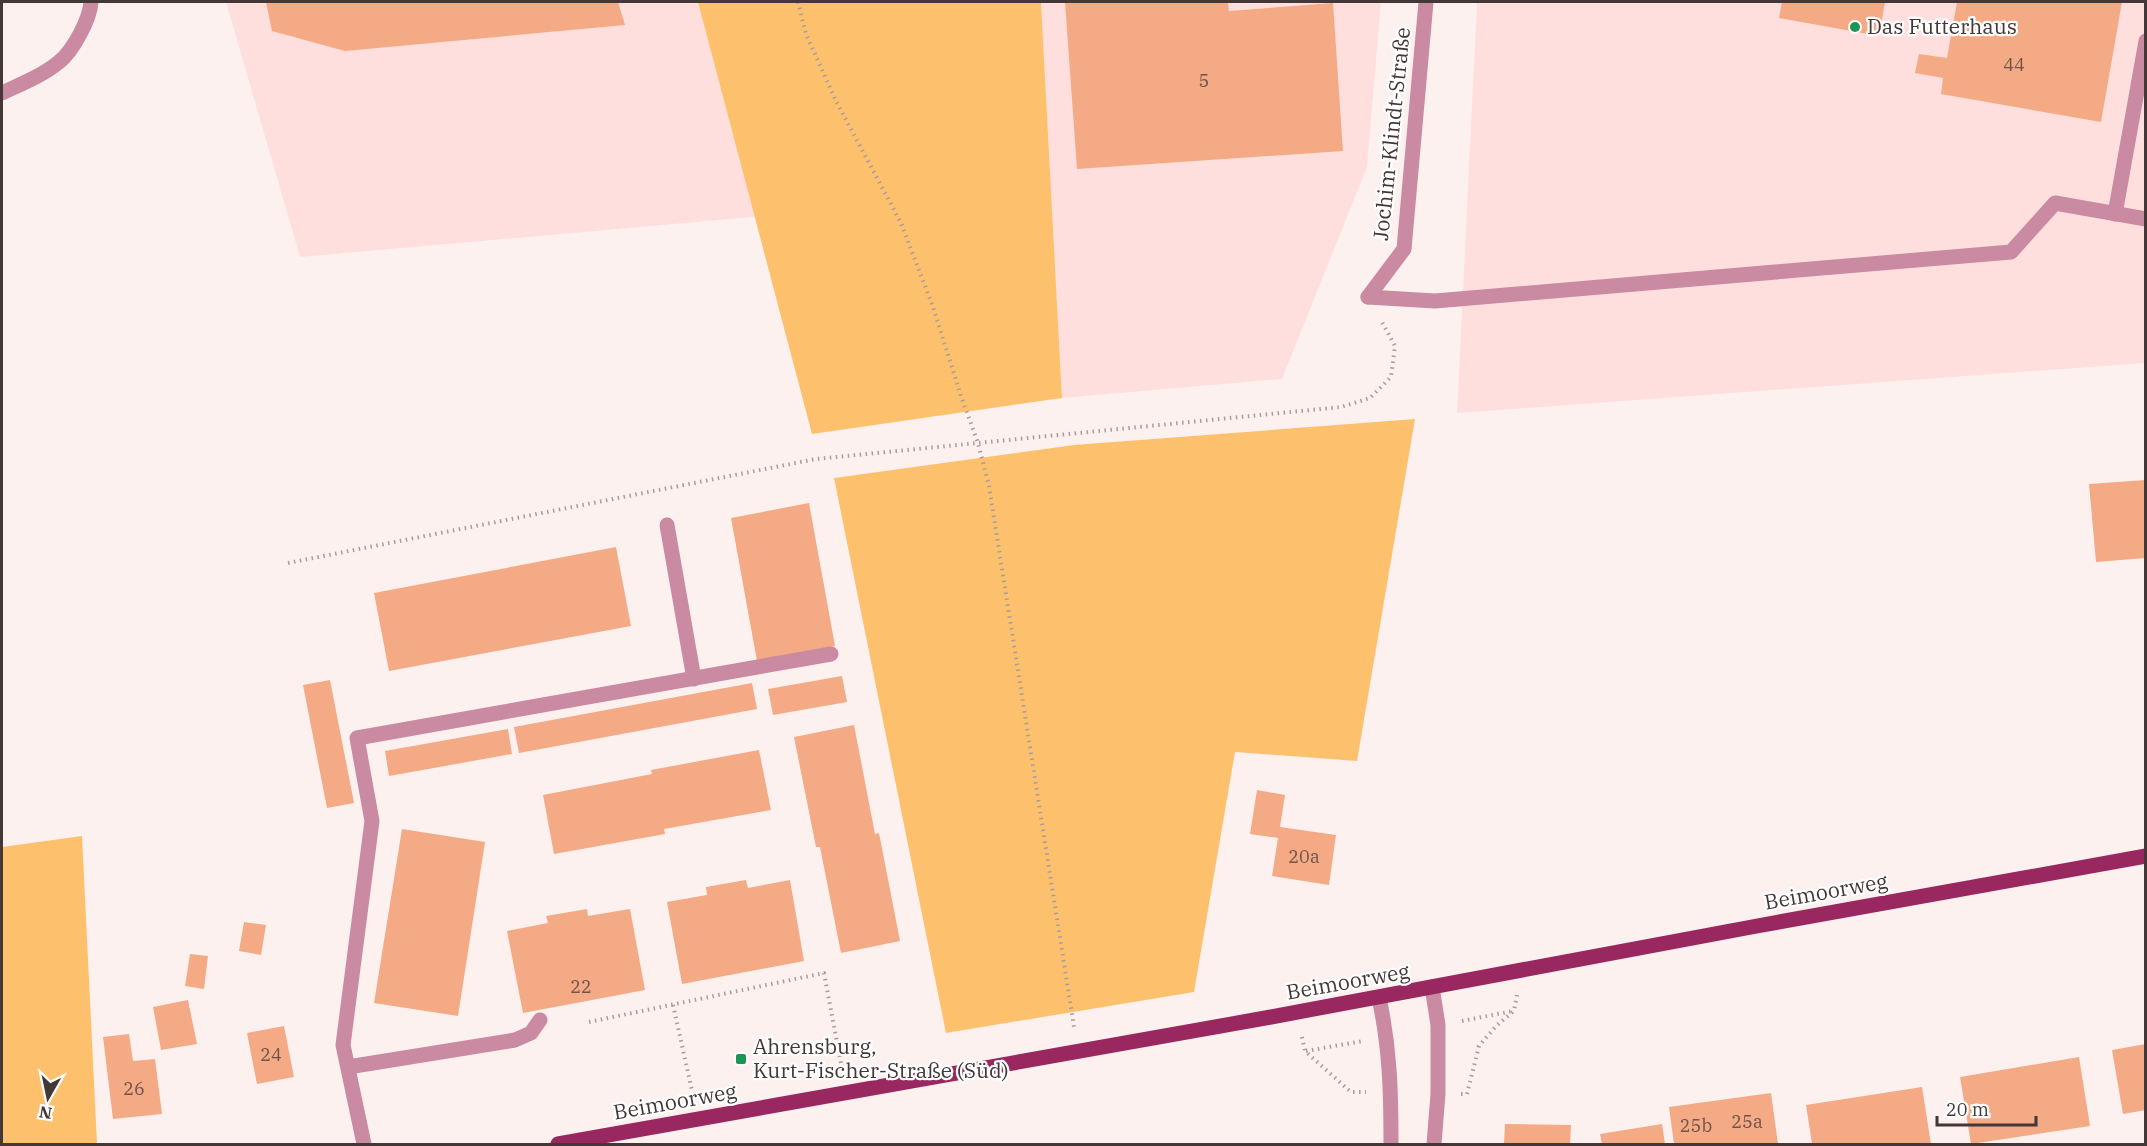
<svg xmlns="http://www.w3.org/2000/svg" width="2147" height="1146" font-family="'IBM Plex Serif',serif">
<style>
.built{fill:#fedfde}
.green{fill:#fdc16e}
.building{fill:#f4aa85}
.lines{fill:none;stroke-linecap:round;stroke-linejoin:round}
.path{stroke:#a99d9c;stroke-width:4;stroke-dasharray:1.5 4.5;stroke-linecap:butt}
.minor{stroke:#ca8aa2;stroke-width:15}
.major{stroke:#9a2860;stroke-width:15}
.poi-dot{fill:#1b9654;stroke:#fff;stroke-width:2}
.labels{text-anchor:middle;stroke-width:4.5;stroke-linejoin:round;paint-order:stroke}
.number-label{font-size:18px;fill:#6f544a}
.poi-label{font-size:21px;fill:#433837;stroke:#fff;text-anchor:start}
.street-label{font-size:21px;fill:#433837;stroke:#fff}
</style>
<rect width="100%" height="100%" fill="#fdf1f0"/>
<!-- built -->
<g class="built">
<path d="M226,2H705L765,216L300,257Z"/>
<path d="M1041,2H1381L1367,167L1282,379L1062,398Z"/>
<path d="M1477,2H2145V363L1457,413Z"/>
</g>
<!-- green -->
<g class="green">
<path d="M698,2H1041L1062,398L812,434Z"/>
<path d="M1415,419L1357,761L1235,752L1194,992L946,1033L834,478L1074,445Z"/>
<path d="M82,836L97,1144H2V847Z"/>
</g>
<!-- building -->
<g class="building">
<path d="M266,2H618L625,25L345,51L272,31Z"/>
<path d="M1065,2H1228L1229,11L1333,3L1343,151L1077,169Z"/>
<path d="M1782,2H1885L1879,36L1779,18Z"/>
<path d="M1957,2H2122L2101,122L1941,94L1943,78L1915,73L1919,54L1947,58Z"/>
<path d="M2146,480V558L2096,562L2089,484Z"/>
<path d="M809,503L835,646L757,661L731,518Z"/>
<path d="M616,547L631,626L389,671L374,593Z"/>
<path d="M842,676L847,702L773,715L768,689Z"/>
<path d="M330,680L354,803L327,808L303,685Z"/>
<path d="M752,683L757,709L519,753L514,727Z"/>
<path d="M854,725L875,834L879,833L900,941L841,953L820,847H816L794,737Z"/>
<path d="M508,729L512,754L389,776L385,751Z"/>
<path d="M759,750L771,810L664,829L665,834L554,854L543,795L652,774L651,770Z"/>
<path d="M1257,790L1285,795L1280,827L1336,835L1329,885L1272,876L1278,838L1250,834Z"/>
<path d="M402,829L485,842L458,1016L374,1003Z"/>
<path d="M746,880L748,888L790,880L804,961L682,984L667,902L707,895L706,887Z"/>
<path d="M587,909L588,916L630,909L645,990L523,1013L507,931L548,923L546,916Z"/>
<path d="M244,922L266,925L261,955L239,951Z"/>
<path d="M190,954L208,956L204,989L185,986Z"/>
<path d="M188,1000L197,1044L161,1050L153,1007Z"/>
<path d="M284,1026L294,1077L257,1084L247,1033Z"/>
<path d="M129,1034L133,1061L155,1059L162,1114L113,1119L103,1037Z"/>
<path d="M2146,1044V1110L2123,1114L2112,1050Z"/>
<path d="M2079,1057L2090,1126L1971,1144L1960,1077Z"/>
<path d="M1922,1087L1931,1144H1812L1806,1105Z"/>
<path d="M1771,1093L1778,1144H1674L1669,1107Z"/>
<path d="M1505,1124L1571,1125L1570,1144H1504Z"/>
<path d="M1662,1124L1665,1144H1602L1600,1134Z"/>
</g>
<g class="lines">
<!-- path -->
<g class="path">
<path d="M798,2L806,34L836,101L901,223L933,307L961,396L978,443L989,486L1074,1027"/>
<path d="M288,563L816,459L1341,407L1370,398L1391,377L1395,346L1382,322"/>
<path d="M673,1005L693,1095"/>
<path d="M1462,1021L1513,1011"/>
<path d="M589,1022L824,973L842,1069"/>
<path d="M1302,1037L1305,1051L1351,1092H1366"/>
<path d="M1306,1051L1363,1041"/>
<path d="M1461,1094H1467L1479,1046L1496,1026L1514,1011L1517,995"/>
</g>
<!-- minor -->
<g class="minor">
<path d="M2,93C21,84 42,76 59,62C73,51 90,19 91,2"/>
<path d="M2115,214L2146,41"/>
<path d="M1368,297L1435,301L2011,252L2055,203L2146,219"/>
<path d="M1368,297L1404,249L1426,2"/>
<path d="M667,525L694,679"/>
<path d="M1432,987L1438,1025V1094L1434,1144"/>
<path d="M1379,998C1390,1048 1391,1093 1391,1144"/>
<path d="M348,1067L515,1040L531,1033L540,1020"/>
<path d="M364,1144L343,1045L372,821L357,738L831,654"/>
</g>
<!-- major -->
<path class="major" d="M558,1144L1271,1017L1757,926L2146,856"/>
</g>
<!-- markers -->
<g class="poi-dot">
<circle cx="1855" cy="27" r="6"/>
<rect x="735" y="1053" width="12" height="12" rx="3"/>
</g>
<g class="labels">
<!-- number labels -->
<g class="number-label">
<text x="2014" y="71">44</text>
<text x="1204" y="87">5</text>
<text x="1304" y="863">20a</text>
<text x="581" y="993">22</text>
<text x="271" y="1061">24</text>
<text x="134" y="1095">26</text>
<text x="1747" y="1128">25a</text>
<text x="1696" y="1132">25b</text>
</g>
<!-- poi labels -->
<g class="poi-label">
<text x="1867" y="34">Das Futterhaus</text>
<text x="753" y="1054">Ahrensburg,<tspan x="753" dy="24">Kurt-Fischer-Straße (Süd)</tspan></text>
</g>
<!-- street labels -->
<g class="street-label">
<text transform="translate(1392 134) rotate(-84)" y="7">Jochim-Klindt-Straße</text>
<text transform="translate(1826 892) rotate(-10)" y="7">Beimoorweg</text>
<text transform="translate(1348 982) rotate(-10)" y="7">Beimoorweg</text>
<text transform="translate(675 1102) rotate(-10)" y="7">Beimoorweg</text>
</g>
</g>
<!-- border -->
<rect width="2147" height="1146" fill="none" stroke="#433837" stroke-width="6"/>
<!-- north arrow -->
<g transform="translate(48 1098) rotate(189)" stroke="#ffffff" stroke-width="4.5" paint-order="stroke">
<path d="M0-4.5L10 22L0 15L-10 22Z" fill="#433837"/>
<text y="-9" font-size="16" font-weight="bold" text-anchor="middle" fill="#433837">N</text>
</g>
<!-- scale -->
<path d="M1937 1116v9h99v-9" fill="none" stroke="#433837" stroke-width="3"/>
<text x="1946" y="1116" font-size="18" fill="#433837" stroke="#ffffff" stroke-width="4.5" paint-order="stroke">20 m</text>
</svg>
